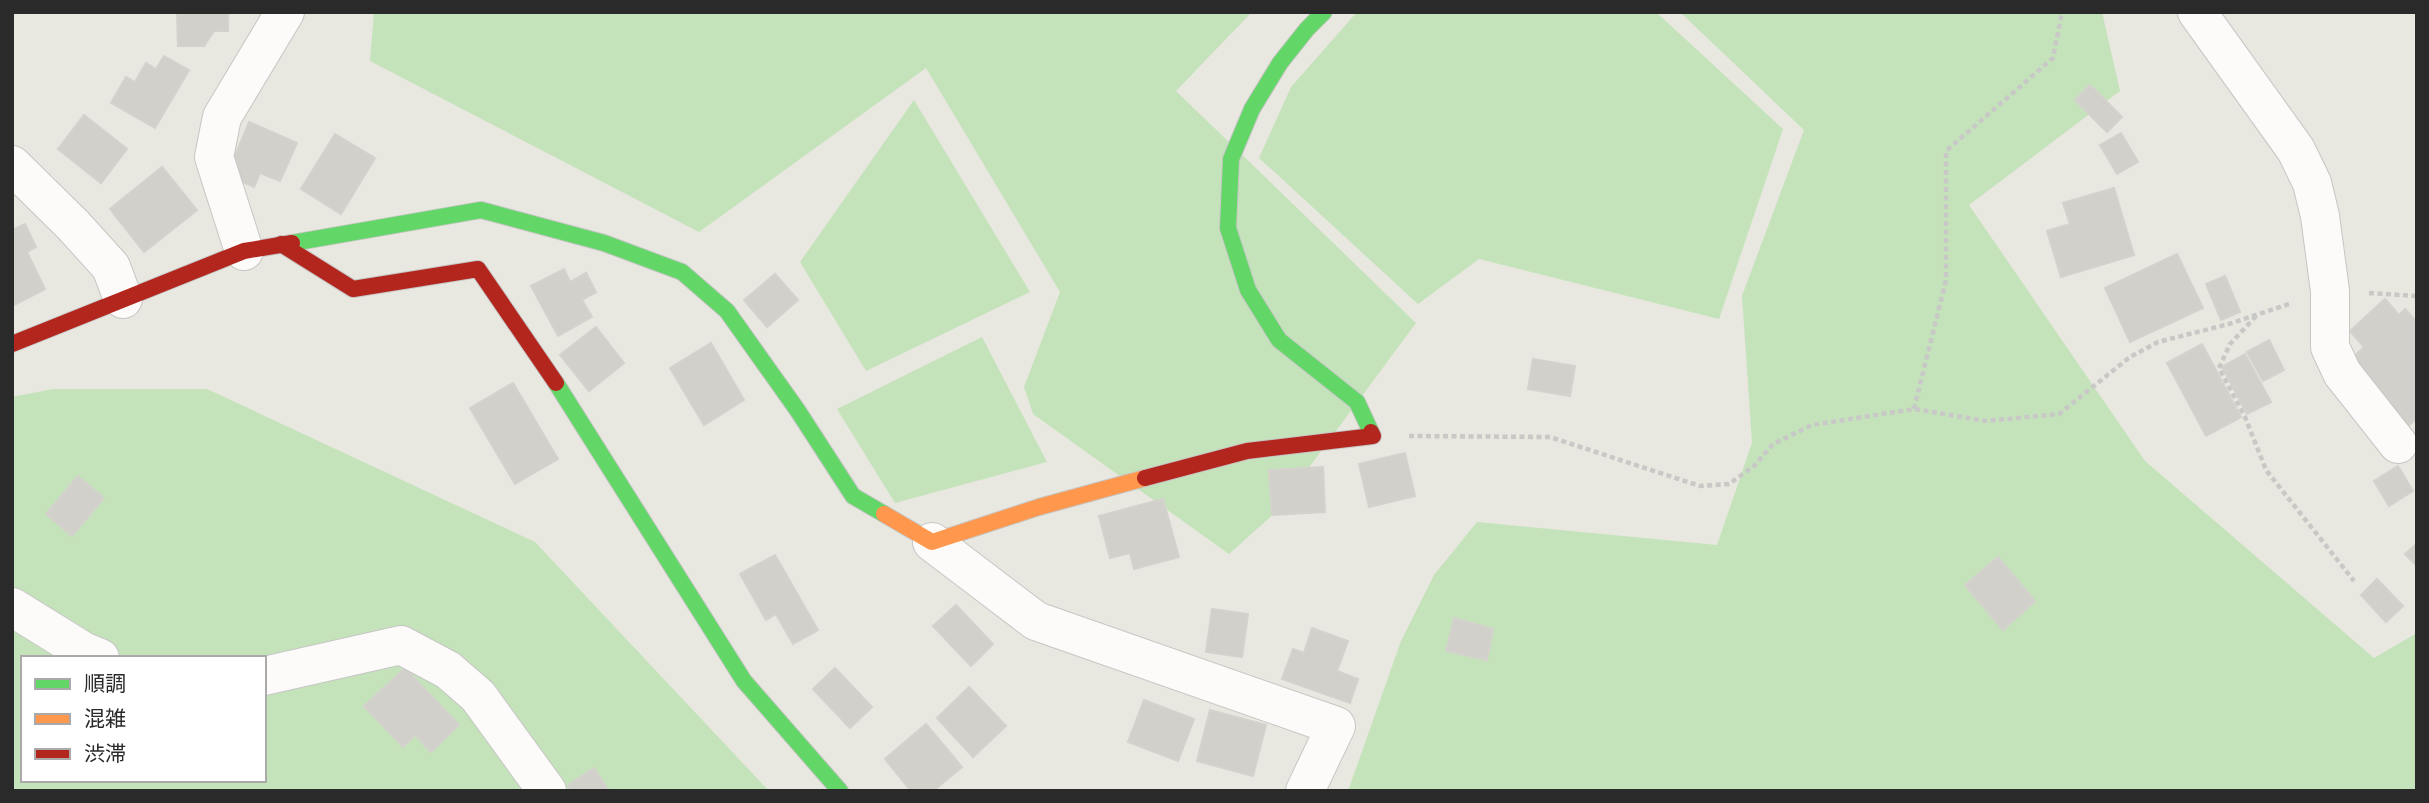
<svg xmlns="http://www.w3.org/2000/svg" width="2429" height="803" font-family="Arial,'Noto Sans JP',sans-serif">
<style>
.green{fill:#c5e3bb;fill-rule:evenodd}
.building{fill:#d1d0cb;stroke:#d3d2cc;stroke-width:2}
.lines{fill:none;stroke-linecap:round;stroke-linejoin:round}
.street-casing{stroke:#c6c6c5;stroke-width:40}
.fast-casing{stroke:#c6c6c5;stroke-width:18}
.slow-casing{stroke:#c6c6c5;stroke-width:18}
.jam-casing{stroke:#c6c6c5;stroke-width:18}
.path{stroke:#c8c8c7;stroke-width:4.5;stroke-dasharray:5 3.5;stroke-linecap:butt}
.street{stroke:#fcfbfa;stroke-width:38}
.fast{stroke:#63d668;stroke-width:16}
.slow{stroke:#ff974d;stroke-width:16}
.jam{stroke:#b3261e;stroke-width:16}
</style>
<rect width="100%" height="100%" fill="#e8e7e0"/>
<!-- green -->
<g class="green">
<path d="M374,12H1252L1176,91L1416,323L1276,512L1229,554L1033,414L1024,387L1060,292L926,68L699,232L370,61Z"/>
<path d="M1357,12H1656L1783,129L1719,319L1479,259L1418,304L1259,158L1291,87Z"/>
<path d="M1680,12H2102L2120,91L1969,205L2145,461L2374,658L2417,633V791H1348L1401,641L1434,575L1477,522L1717,545L1752,443L1742,296L1804,130Z"/>
<path d="M914,100L1030,292L866,371L800,262Z"/>
<path d="M982,337L1047,462L895,503L837,409Z"/>
<path d="M53,389H207L535,542L769,791H12V397ZM23,658H264V780H23Z"/>
</g>
<!-- building -->
<g class="building">
<path d="M177,12H228V31H214L204,46H178Z"/>
<path d="M164,56L189,70L155,128L111,103L126,77L135,82L146,63L156,69Z"/>
<path d="M2090,85L2122,117L2107,132L2075,100Z"/>
<path d="M84,115L127,149L101,183L58,149Z"/>
<path d="M249,122L297,143L280,181L260,173L254,187L227,175Z"/>
<path d="M2121,133L2138,162L2117,174L2100,145Z"/>
<path d="M335,134L375,158L341,214L301,189Z"/>
<path d="M162,167L197,210L144,252L110,209Z"/>
<path d="M2114,188L2134,255L2061,277L2047,231L2070,224L2063,203Z"/>
<path d="M25,224L36,247L27,252L45,289L12,306V230Z"/>
<path d="M2177,254L2203,308L2130,342L2105,288Z"/>
<path d="M564,269L570,282L586,273L596,292L582,300L592,317L558,336L531,286Z"/>
<path d="M775,274L798,300L767,327L744,300Z"/>
<path d="M2225,276L2240,312L2221,320L2206,284Z"/>
<path d="M2385,299L2399,315L2405,309L2417,322V418L2405,429L2346,364L2364,347L2350,331Z"/>
<path d="M596,327L624,363L589,391L560,355Z"/>
<path d="M2269,340L2284,370L2263,381L2247,352Z"/>
<path d="M711,343L744,400L704,425L670,368Z"/>
<path d="M2202,344L2241,417L2206,436L2167,363Z"/>
<path d="M2245,354L2271,402L2247,414L2222,367Z"/>
<path d="M1533,359L1575,366L1570,396L1528,389Z"/>
<path d="M513,383L558,459L515,484L470,408Z"/>
<path d="M1405,453L1415,496L1369,507L1359,464Z"/>
<path d="M2398,466L2413,491L2389,506L2374,481Z"/>
<path d="M1323,467L1325,512L1272,515L1269,470Z"/>
<path d="M78,476L104,498L72,536L46,514Z"/>
<path d="M1163,499L1179,557L1134,569L1130,553L1110,558L1099,516Z"/>
<path d="M2417,543V566L2405,554Z"/>
<path d="M775,555L818,630L793,644L776,614L766,620L740,574Z"/>
<path d="M1998,557L2035,601L2003,630L1965,585Z"/>
<path d="M2377,579L2403,606L2386,622L2361,595Z"/>
<path d="M956,605L993,644L971,666L933,626Z"/>
<path d="M1212,609L1248,614L1242,657L1206,652Z"/>
<path d="M1454,618L1493,629L1487,660L1446,651Z"/>
<path d="M1312,628L1348,641L1337,671L1358,679L1350,703L1282,679L1293,649L1304,653Z"/>
<path d="M405,668L459,725L431,752L415,735L403,747L364,706Z"/>
<path d="M835,668L872,707L850,728L813,689Z"/>
<path d="M969,687L1006,726L973,757L937,718Z"/>
<path d="M1144,700L1194,719L1178,761L1128,742Z"/>
<path d="M1210,710L1266,725L1253,776L1197,761Z"/>
<path d="M926,724L962,767L933,791H911L885,759Z"/>
<path d="M594,768L609,791H571L568,785Z"/>
</g>
<g class="lines">
<!-- street casing -->
<g class="street-casing">
<g id="street">
<path d="M2197,12L2296,150L2312,183L2320,216L2330,291V347L2342,373L2398,444"/>
<path d="M12,165L73,225L111,267L123,299"/>
<path d="M244,251L214,157L222,117L285,12"/>
<path d="M932,542L1036,621L1336,726L1305,791"/>
<path d="M12,607L83,651L100,658"/>
<path d="M264,676L401,645L448,670L478,696L547,791"/>
</g>
</g>
<!-- fast casing -->
<g class="fast-casing">
<g id="fast">
<path d="M1324,12L1307,29L1280,63L1252,109L1231,159L1228,228L1248,290L1279,340L1357,402L1371,432"/>
<path d="M292,243L481,210L604,243L682,272L727,311L798,411L853,496L884,514"/>
<path d="M556,383L744,681L840,791"/>
</g>
</g>
<!-- slow casing -->
<g class="slow-casing">
<path id="slow" d="M884,514L932,542L1039,507L1145,478"/>
</g>
<!-- jam casing -->
<g class="jam-casing">
<g id="jam">
<path d="M281,244L353,289L478,269L556,383"/>
<path d="M12,344L244,251L292,243"/>
<path d="M1145,478L1247,451L1373,436L1371,432"/>
</g>
</g>
<!-- path -->
<g class="path">
<path d="M2369,293L2417,296"/>
<path d="M2256,316L2230,344L2219,368L2245,417L2266,470L2354,581"/>
<path d="M1914,409L1946,280V151L2053,58L2062,12"/>
<path d="M1409,436L1550,437L1700,486L1729,484L1754,466L1773,444L1812,425L1914,409L1986,421L2059,414L2130,357L2158,342L2229,324L2292,303"/>
</g>
<!-- street -->
<use href="#street" class="street"/>
<!-- fast -->
<use href="#fast" class="fast"/>
<!-- slow -->
<use href="#slow" class="slow"/>
<!-- jam -->
<use href="#jam" class="jam"/>
</g>
<!-- border -->
<rect width="2429" height="803" fill="none" stroke="#2a2a2a" stroke-width="28"/>
<!-- legend -->
<rect x="21" y="656" width="245" height="126" fill="#ffffff" stroke="#aaaaaa" stroke-width="2"/>
<rect x="35" y="679" width="35" height="10" fill="#63d668" stroke="#aaaaaa" stroke-width="2"/>
<text x="84" y="691" font-size="21" fill="#2a2a2a">順調</text>
<rect x="35" y="714" width="35" height="10" fill="#ff974d" stroke="#aaaaaa" stroke-width="2"/>
<text x="84" y="726" font-size="21" fill="#2a2a2a">混雑</text>
<rect x="35" y="749" width="35" height="10" fill="#b3261e" stroke="#aaaaaa" stroke-width="2"/>
<text x="84" y="761" font-size="21" fill="#2a2a2a">渋滞</text>
</svg>
